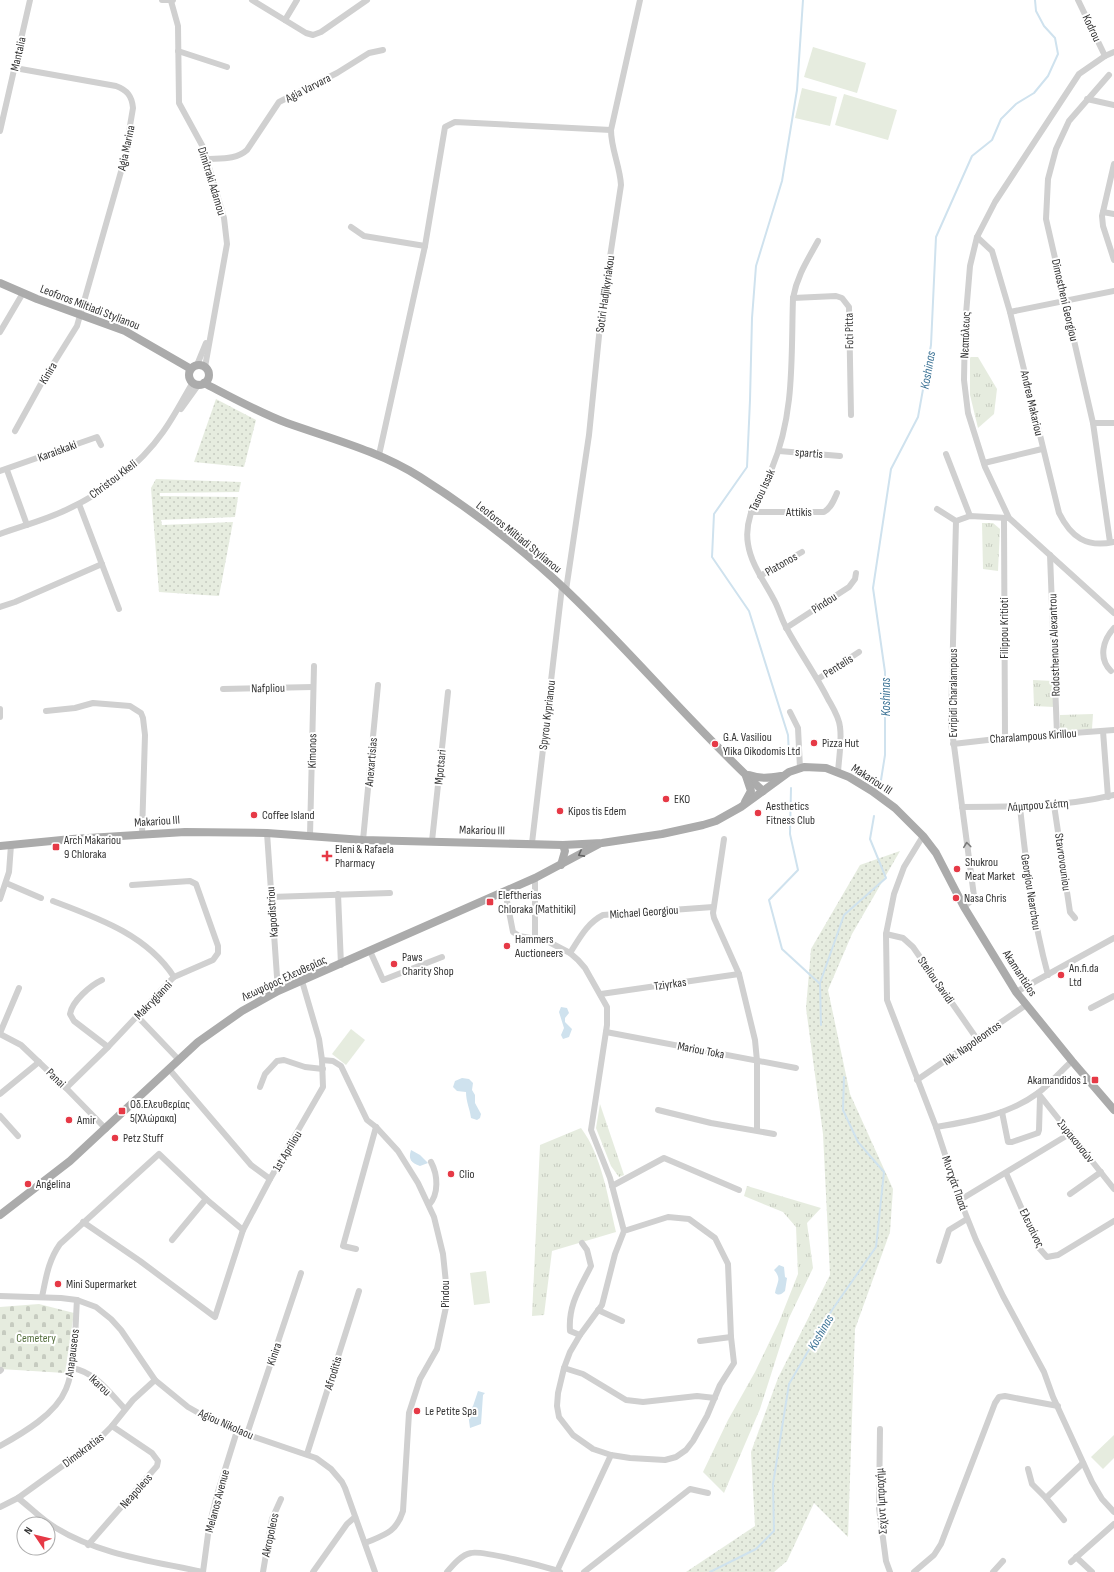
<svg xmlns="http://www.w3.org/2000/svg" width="1114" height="1572" font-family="'Sofia Sans Condensed',sans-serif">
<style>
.grass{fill:url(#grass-dots)}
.cemetery{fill:url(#cemetery-stones)}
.park{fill:url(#park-tufts)}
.pitch{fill:#e6ecdf}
.water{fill:#cfe2ee}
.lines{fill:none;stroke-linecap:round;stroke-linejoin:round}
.stream{stroke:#cfe2ee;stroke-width:2}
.minor{stroke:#d0d0d0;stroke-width:6}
.major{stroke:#ababab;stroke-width:8}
.oneway{stroke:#7a7a7a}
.oneway2{stroke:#636363}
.poi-dot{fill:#e63946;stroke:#fff;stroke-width:1.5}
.labels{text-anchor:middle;stroke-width:4;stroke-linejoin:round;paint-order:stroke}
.street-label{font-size:12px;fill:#333;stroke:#fff}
.poi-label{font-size:12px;fill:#333;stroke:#fff;text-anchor:start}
.park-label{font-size:12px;fill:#56703f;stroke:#fff}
.water-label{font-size:13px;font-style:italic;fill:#3f7597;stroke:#fff}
</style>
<defs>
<pattern id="grass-dots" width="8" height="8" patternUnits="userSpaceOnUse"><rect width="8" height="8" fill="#e6ecdf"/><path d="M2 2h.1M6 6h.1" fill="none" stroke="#c6cbc0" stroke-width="1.8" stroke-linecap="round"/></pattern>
<pattern id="cemetery-stones" width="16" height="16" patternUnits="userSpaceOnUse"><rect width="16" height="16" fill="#e6ecdf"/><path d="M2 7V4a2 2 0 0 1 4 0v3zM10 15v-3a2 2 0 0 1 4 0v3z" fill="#c6cbc0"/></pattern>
<pattern id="park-tufts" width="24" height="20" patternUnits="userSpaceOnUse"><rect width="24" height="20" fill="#e6ecdf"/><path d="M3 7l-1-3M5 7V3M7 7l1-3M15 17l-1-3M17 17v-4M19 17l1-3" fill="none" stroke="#c6cbc0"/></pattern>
</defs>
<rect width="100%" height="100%" fill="#fff"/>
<!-- grass -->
<g class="grass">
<path d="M216,399L256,420L244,467L194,462Z"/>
<path d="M156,479L241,482L239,492L160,493V496L238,497L235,517L161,520L162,525L233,522L219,596L159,592L151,488Z"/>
<path d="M900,851L852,934L828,990L850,1094L893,1189L890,1232L855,1329L848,1537L814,1503L787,1561L774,1572H686L755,1526L751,1452L778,1378L830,1275L823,1134L806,1008L811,949L860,865Z"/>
</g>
<!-- cemetery -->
<path class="cemetery" d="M39,1304L74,1313L65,1373L0,1369V1307Z"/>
<!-- park -->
<g class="park">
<path d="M970,357H978L997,389L994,414L978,428L970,395Z"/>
<path d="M982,523H993L1000,529L998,571L983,569Z"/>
<path d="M1033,680L1053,681L1054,707L1034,706Z"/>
<path d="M1093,714L1092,729L1060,731V715Z"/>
<path d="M600,1104L624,1175L619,1177L611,1166L596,1128Z"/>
<path d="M581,1128C602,1156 608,1198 616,1232L552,1251L544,1315L532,1316L540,1145Z"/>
<path d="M747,1186L821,1208L807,1223L813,1268L789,1318L760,1409L724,1493L703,1472L728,1420L755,1372L779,1322L798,1274L796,1227L783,1212L744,1196Z"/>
</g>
<!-- pitch -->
<g class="pitch">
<path d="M813,47L866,63L857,93L804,77Z"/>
<path d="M802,88L837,97L830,126L795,118Z"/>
<path d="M844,94L897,110L888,140L835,125Z"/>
<path d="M351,1029L365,1040L346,1065L332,1054Z"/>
<path d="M486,1271L490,1303L474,1305L470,1273Z"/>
<path d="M1114,1435V1458L1103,1469L1091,1457Z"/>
</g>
<!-- water -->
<g class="water">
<path d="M561,1007L567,1008L569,1013L565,1018V1022L572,1029L569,1037L563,1039L561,1035L564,1028L559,1012Z"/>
<path d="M462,1078L469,1079L473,1083L472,1090L475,1095V1103L481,1114L480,1118L477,1120L471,1118C470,1109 466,1102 466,1092L457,1091L453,1087L455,1081Z"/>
<path d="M411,1150L420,1155L428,1163L420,1166C411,1163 408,1159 411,1150Z"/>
<path d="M779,1265L784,1267L785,1277L787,1278L785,1291C782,1294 779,1296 775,1293C777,1282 782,1279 774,1270Z"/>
<path d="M478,1391L485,1393L483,1395L481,1424L470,1428L468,1413L473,1406Z"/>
</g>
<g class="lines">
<!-- stream -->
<g class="stream">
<path d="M789,756L788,735L749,611L712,557L714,514L747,467L750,400L752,318L756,266L782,181L797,90L803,0"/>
<path d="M881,780L885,755V672L873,588L891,469L918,417L931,345L936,237L972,156L992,140L1001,119L1016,104L1034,93L1048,76L1058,54L1055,38L1044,26L1036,11L1035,0"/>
<path d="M791,788L790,834L798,870L769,900L782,949L819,983"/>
<path d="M821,1025L820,983L844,915L886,878L870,839L874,816"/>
<path d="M710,1572L756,1549L774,1531L773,1484L789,1384L832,1310L876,1247L884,1172L858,1142L843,1110L844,1077"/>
</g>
<!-- minor -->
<g class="minor">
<path d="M162,0H173"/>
<path d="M252,0L306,33L313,35L321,32L367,0"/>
<path d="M1078,0L1105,56"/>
<path d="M171,1L178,26L179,103L203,147L224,218L227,244L205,367"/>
<path d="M285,20L297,0"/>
<path d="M178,51L227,67"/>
<path d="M1114,52L1105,56L1079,74L995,202L977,237L970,266L965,326L964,380L968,413L985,467L1009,518L1114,613"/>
<path d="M15,68L116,86C127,90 132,96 133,108L124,161L77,326L42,382L15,431"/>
<path d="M1109,75L1069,121L1056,149L1048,179L1046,219L1093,423L1110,542"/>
<path d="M1087,99L1114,105"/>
<path d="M0,131L30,0"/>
<path d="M206,159C220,158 236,160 247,150L279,102L337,73L369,53L383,50"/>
<path d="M1114,164L1102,216L1103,226L1114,260"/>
<path d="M1103,212L1114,214"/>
<path d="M351,227L364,236L425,246"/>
<path d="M977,237L992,251L1010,312L1059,513C1071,537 1086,548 1114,542"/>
<path d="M818,241C807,261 797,276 793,298C791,357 795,413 772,468C762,493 743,515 748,544C751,564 764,581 773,598C779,608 781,619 787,629C800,653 816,675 828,699C833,708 839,717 840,727C842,741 839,757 838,772"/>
<path d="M793,298L836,296L842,298L849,307L851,415"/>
<path d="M1010,312L1114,291"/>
<path d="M0,332L23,293"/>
<path d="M197,365L206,343"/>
<path d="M181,409L199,384"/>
<path d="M1093,423H1114"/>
<path d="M779,451L840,456"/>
<path d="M946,454L970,516"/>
<path d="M379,455L425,246L445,127L455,122L611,130"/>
<path d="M984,463L1042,449"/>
<path d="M7,470L27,525"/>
<path d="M0,471L97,437L101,445"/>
<path d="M79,504L119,609"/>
<path d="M937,509L956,521L970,516L1007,518"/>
<path d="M751,512H824C831,508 834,500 837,493"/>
<path d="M1004,519L1005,738"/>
<path d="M956,521L951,723L974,896L971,901L964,907"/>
<path d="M0,534C22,526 45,520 66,510C103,493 139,466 163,432C174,417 183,399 193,382"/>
<path d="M1050,555L1057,734"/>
<path d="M760,576L802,552"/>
<path d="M566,590L589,435L601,316L621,185C620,166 611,149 611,130L640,0"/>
<path d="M0,607L15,602L102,564"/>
<path d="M786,628L849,587L855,579L856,573"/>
<path d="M1111,671C1098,658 1103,640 1114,628"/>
<path d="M818,679L859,652"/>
<path d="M223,689L313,687"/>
<path d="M0,709V717"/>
<path d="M46,711L75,708L93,703L130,706L141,713L143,718L145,735L142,834"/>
<path d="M790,712L798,728L800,768"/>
<path d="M1103,731L1108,797"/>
<path d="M953,744L1005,738L1114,730"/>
<path d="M1054,805L1070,912L1075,918"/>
<path d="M962,807C1013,807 1064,807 1114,795"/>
<path d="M1020,807C1026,864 1033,920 1048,975"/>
<path d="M267,833L278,991"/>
<path d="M310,836L314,666"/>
<path d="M923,836L904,867L894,894L886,934L887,1000L936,1127L960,1200L976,1240L1003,1296L1044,1372L1053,1397L1092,1482L1102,1499L1114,1512"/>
<path d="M724,839L713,913L714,918L739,974L755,1040L757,1061V1130"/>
<path d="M363,840L378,685"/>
<path d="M432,841L448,692"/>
<path d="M532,843L562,587"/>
<path d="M6,883L41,898"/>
<path d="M505,891L513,932L519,936L547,941L570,953L578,960L585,968L607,1007V1025L591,1130L610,1178L624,1231"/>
<path d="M338,894L341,965"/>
<path d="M271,897L390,893"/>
<path d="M0,899L9,872L11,845"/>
<path d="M53,901C98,918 147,935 174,977"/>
<path d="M886,934L903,938L913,947L977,1039"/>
<path d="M535,939V878"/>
<path d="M370,951L383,980L442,957"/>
<path d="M570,953C579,939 587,923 603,915L713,907"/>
<path d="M102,980C91,985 72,1001 70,1014L74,1021L108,1047"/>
<path d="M1016,992L1114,938"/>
<path d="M601,994L739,974"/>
<path d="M1091,1008L1114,996"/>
<path d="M137,1016L179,1060"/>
<path d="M606,1032L796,1068"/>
<path d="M0,1033L19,988"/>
<path d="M0,1034L21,1045L66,1088L106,1129"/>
<path d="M322,1060L333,1061L341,1066L367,1120L376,1127L398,1151L418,1183L434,1217L443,1254L446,1283V1307L437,1349L420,1379L409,1413L403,1511C396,1533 384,1535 365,1543"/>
<path d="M169,1069L251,1165L270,1179"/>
<path d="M917,1080L1026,1005"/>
<path d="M260,1087L265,1074L277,1061L284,1060L305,1067L323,1069"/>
<path d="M66,1088L108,1047L170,981L174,977L213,960L218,953V946L196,884L190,881L132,885"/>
<path d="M1038,1093L1114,1189"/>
<path d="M0,1094L39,1062"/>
<path d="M658,1110L711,1123L774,1134"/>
<path d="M1002,1112L1008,1142H1012L1038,1133L1039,1130L1040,1097"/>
<path d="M0,1116L18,1136"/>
<path d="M936,1127C972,1121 1008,1115 1038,1093C1050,1084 1061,1071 1072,1061"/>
<path d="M1006,1173L1039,1248L1047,1257L1058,1255L1114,1221"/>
<path d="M612,1186L664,1158L739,1190"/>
<path d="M1070,1194L1101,1172"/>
<path d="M960,1200L1071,1133"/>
<path d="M429,1205C439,1194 438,1175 431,1162"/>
<path d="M668,1217L689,1219L715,1238L728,1264L731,1337L734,1363L720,1385L707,1416L693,1441L686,1450L676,1457L665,1460L630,1458L611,1455L593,1449L573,1435L559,1417L557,1406L558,1393L564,1368L570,1352L580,1335L602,1305L615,1254L624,1231Z"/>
<path d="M83,1222L140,1261L215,1317L243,1230L270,1179L323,1087L322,1060L319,1039L302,981"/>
<path d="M172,1240L206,1199"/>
<path d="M356,1249L343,1246L376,1127"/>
<path d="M939,1261L949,1230L967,1219"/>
<path d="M0,1296L61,1298L77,1300L96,1307L111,1319L121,1330L155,1380L188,1407L211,1420L237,1431L316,1458L331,1469L342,1482L345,1488L375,1572"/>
<path d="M42,1297C46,1278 48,1261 60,1244L159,1154L206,1199L243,1230"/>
<path d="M598,1310L622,1321"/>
<path d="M580,1335L570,1331C568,1305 580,1288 591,1266L587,1250L582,1243"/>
<path d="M700,1341L731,1337"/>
<path d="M72,1368C95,1372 109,1392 125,1409"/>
<path d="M564,1368L583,1374L626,1400L643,1402L697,1396L715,1398"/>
<path d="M0,1371L1,1370"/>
<path d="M880,1429L879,1508L886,1561L890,1572"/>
<path d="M247,1434L301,1273"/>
<path d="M0,1446C23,1433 56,1414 66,1389C76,1365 75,1327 77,1300"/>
<path d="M307,1454L359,1291"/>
<path d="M1028,1469L1032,1484L1046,1498L1064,1520"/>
<path d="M18,1498C31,1508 42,1520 56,1528C100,1555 153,1561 203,1572"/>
<path d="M1046,1498L1083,1463"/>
<path d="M0,1507L18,1498L97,1441L112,1426L133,1400L155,1380"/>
<path d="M88,1545L157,1466L158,1461L152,1453L112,1426"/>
<path d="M1076,1557L1092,1572"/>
<path d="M1071,1562L1114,1524"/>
<path d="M557,1571L611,1455"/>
<path d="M203,1572L209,1527L217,1495L237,1431"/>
<path d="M263,1572L272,1519L281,1499"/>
<path d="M313,1572L347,1524L355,1517"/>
<path d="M447,1572C453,1565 461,1555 471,1553C481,1550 548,1567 560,1572"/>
<path d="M584,1572L690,1489L708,1493"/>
<path d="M914,1572L934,1555L941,1544L995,1403L999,1397L1005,1396L1058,1406"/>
<path d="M993,1572L1003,1561"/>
</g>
<!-- major -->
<g class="major">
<path d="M0,283L37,299L125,331L191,369"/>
<circle cx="199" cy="375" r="10"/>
<path d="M204,383C231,397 258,412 287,423C332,439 379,451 420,477C472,510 523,549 568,592C635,656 694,728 763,791"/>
<path d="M749,775C760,779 769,778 781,776"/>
<path d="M745,802L751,791L746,776"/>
<path d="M0,846L72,839L185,832L267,833L363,840L563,845L602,843L662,834L703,825L716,821L741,807L789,772L804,767L826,768L849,777L872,791L895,808L923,836L936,853L964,907L1016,992L1072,1061L1114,1110"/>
<path d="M561,865L565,851L563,845"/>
<path d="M0,1215L70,1161L198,1042L242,1011L278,991L535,878L599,844"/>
</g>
</g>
<!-- one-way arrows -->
<defs><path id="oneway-chevron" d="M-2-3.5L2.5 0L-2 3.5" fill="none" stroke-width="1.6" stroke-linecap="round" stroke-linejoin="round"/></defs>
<use class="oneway" href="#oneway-chevron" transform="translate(967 845) rotate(-97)"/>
<use class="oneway2" href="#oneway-chevron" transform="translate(581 854) rotate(152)"/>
<!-- markers -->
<g class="poi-dot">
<circle cx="814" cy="743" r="4"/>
<circle cx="715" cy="744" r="4"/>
<circle cx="666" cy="799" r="4"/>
<circle cx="560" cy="811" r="4"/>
<circle cx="758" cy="813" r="4"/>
<circle cx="254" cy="815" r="4"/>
<rect x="52" y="843" width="8" height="8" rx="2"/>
<path d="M325 850h4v4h4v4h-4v4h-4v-4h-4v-4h4z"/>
<circle cx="957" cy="869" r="4"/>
<circle cx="956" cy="898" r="4"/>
<rect x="486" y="898" width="8" height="8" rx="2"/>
<circle cx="507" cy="946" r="4"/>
<circle cx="394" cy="964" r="4"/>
<circle cx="1061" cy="975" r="4"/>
<rect x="1091" y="1076" width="8" height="8" rx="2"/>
<rect x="118" y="1107" width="8" height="8" rx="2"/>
<circle cx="69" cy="1120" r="4"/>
<circle cx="115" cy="1138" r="4"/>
<circle cx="451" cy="1174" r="4"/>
<circle cx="28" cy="1184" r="4"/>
<circle cx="58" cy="1284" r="4"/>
<circle cx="417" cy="1411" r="4"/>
</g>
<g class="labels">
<!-- street labels -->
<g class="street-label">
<text transform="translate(1092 28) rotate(65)" y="4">Kodrou</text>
<text transform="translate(18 54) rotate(-77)" y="4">Mantalia</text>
<text transform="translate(308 88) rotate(-27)" y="4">Agia Varvara</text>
<text transform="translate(126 148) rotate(-78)" y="4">Agia Marina</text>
<text transform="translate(212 181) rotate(73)" y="4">Dimitraki Adamou</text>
<text transform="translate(605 294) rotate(-82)" y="4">Sotiri Hadjikyriakou</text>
<text transform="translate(1065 300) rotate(77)" y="4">Dimostheni Georgiou</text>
<text transform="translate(90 307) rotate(21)" y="4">Leoforos Miltiadi Stylianou</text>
<text transform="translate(849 331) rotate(-91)" y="4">Foti Pitta</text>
<text transform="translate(965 335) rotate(-88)" y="4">Νεαπόλεως</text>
<text transform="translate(48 373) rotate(-59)" y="4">Kinira</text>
<text transform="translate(1032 403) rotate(77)" y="4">Andrea Makariou</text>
<text transform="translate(57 451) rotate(-20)" y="4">Karaiskaki</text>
<text transform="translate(809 453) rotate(5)" y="4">spartis</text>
<text transform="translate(113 479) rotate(-37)" y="4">Christou Kkeli</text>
<text transform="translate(762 490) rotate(-65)" y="4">Tasou Issak</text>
<text x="799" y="516">Attikis</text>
<text transform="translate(519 537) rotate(39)" y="4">Leoforos Miltiadi Stylianou</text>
<text transform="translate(781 564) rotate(-30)" y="4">Platonos</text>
<text transform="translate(824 603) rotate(-33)" y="4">Pindou</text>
<text transform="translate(1004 628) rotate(-90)" y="4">Filippou Kritioti</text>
<text transform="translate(1054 645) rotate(-92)" y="4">Rodosthenous Alexantrou</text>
<text transform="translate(838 666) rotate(-32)" y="4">Pentelis</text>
<text transform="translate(268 688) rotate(-1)" y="4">Nafpliou</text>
<text transform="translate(953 693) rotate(-90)" y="4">Evripidi Charalampous</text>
<text transform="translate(547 715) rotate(-83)" y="4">Spyrou Kyprianou</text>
<text transform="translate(1033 736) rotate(-4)" y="4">Charalampous Kirillou</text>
<text transform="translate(312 751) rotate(-89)" y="4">Kimonos</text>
<text transform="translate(371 762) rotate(-85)" y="4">Anexartisias</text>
<text transform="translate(440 767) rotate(-84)" y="4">Mpotsari</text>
<text transform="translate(872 779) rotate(33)" y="4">Makariou III</text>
<text transform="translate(1038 805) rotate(-4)" y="4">Λάμπρου Σιέπη</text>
<text transform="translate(157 821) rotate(-4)" y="4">Makariou III</text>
<text transform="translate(482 830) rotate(1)" y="4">Makariou III</text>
<text transform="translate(1063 862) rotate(82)" y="4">Stavrovouniou</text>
<text transform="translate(1031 892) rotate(81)" y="4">Georgiou Nearchou</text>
<text transform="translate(272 912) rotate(-94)" y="4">Kapodistriou</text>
<text transform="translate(644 912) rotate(-4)" y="4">Michael Georgiou</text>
<text transform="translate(1020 973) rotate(57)" y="4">Akamantidos</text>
<text transform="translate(284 978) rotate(-25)" y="4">Λεωφόρος Ελευθερίας</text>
<text transform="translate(936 980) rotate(55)" y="4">Steliou Savidi</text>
<text transform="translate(670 984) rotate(-8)" y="4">Tziyrkas</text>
<text transform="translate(153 1000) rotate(-46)" y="4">Makrygianni</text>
<text transform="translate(972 1043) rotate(-35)" y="4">Nik. Napoleontos</text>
<text transform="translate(701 1050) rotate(11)" y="4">Mariou Toka</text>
<text transform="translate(56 1078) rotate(45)" y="4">Panai</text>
<text transform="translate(1076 1141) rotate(51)" y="4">Συρακουσών</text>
<text transform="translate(287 1151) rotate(-59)" y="4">1st Apriliou</text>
<text transform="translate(955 1183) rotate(71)" y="4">Μιντχάτ Πασά</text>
<text transform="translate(1032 1228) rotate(64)" y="4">Ελευσίνος</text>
<text transform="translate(445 1294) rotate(-90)" y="4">Pindou</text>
<text transform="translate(72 1353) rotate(-83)" y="4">Anapauseos</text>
<text transform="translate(274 1354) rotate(-71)" y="4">Kinira</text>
<text transform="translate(333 1373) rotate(-73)" y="4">Afroditis</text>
<text transform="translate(100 1385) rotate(43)" y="4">Ikarou</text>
<text transform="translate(226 1424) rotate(24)" y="4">Agiou Nikolaou</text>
<text transform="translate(83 1450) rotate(-37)" y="4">Dimokratias</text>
<text transform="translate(136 1491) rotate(-48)" y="4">Neapoleos</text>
<text transform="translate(217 1501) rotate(-75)" y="4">Melanos Avenue</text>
<text transform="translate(881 1501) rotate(-93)" y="4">Σεχίντ Ιμπραχήμ</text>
<text transform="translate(270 1535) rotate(-78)" y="4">Akropoleos</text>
</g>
<!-- poi labels -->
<g class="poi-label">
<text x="723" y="741">G.A. Vasiliou<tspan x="723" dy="14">Ylika Oikodomis Ltd</tspan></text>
<text x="822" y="747">Pizza Hut</text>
<text x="674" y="803">EKO</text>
<text x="766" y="810">Aesthetics<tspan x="766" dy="14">Fitness Club</tspan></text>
<text x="568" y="815">Kipos tis Edem</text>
<text x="262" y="819">Coffee Island</text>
<text x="64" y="844">Arch Makariou<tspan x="64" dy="14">9 Chloraka</tspan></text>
<text x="335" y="853">Eleni &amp; Rafaela<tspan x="335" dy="14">Pharmacy</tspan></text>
<text x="965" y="866">Shukrou<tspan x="965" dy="14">Meat Market</tspan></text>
<text x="498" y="899">Eleftherias<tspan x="498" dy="14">Chloraka (Mathitiki)</tspan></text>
<text x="964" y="902">Nasa Chris</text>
<text x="515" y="943">Hammers<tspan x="515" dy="14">Auctioneers</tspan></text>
<text x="402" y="961">Paws<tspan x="402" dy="14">Charity Shop</tspan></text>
<text x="1069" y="972">An.fi.da<tspan x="1069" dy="14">Ltd</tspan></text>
<text x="1087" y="1084" text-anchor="end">Akamandidos 1</text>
<text x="130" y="1108">Οδ.Ελευθερίας<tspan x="130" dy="14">5(Χλώρακα)</tspan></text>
<text x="77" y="1124">Amir</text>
<text x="123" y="1142">Petz Stuff</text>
<text x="459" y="1178">Clio</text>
<text x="36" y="1188">Angelina</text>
<text x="66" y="1288">Mini Supermarket</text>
<text x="425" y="1415">Le Petite Spa</text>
</g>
<!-- park labels -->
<g class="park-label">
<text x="36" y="1342">Cemetery</text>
</g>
<!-- water labels -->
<g class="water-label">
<text transform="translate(927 370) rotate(-80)" y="5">Koshinas</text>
<text transform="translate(885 697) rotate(-90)" y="5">Koshinas</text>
<text transform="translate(820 1332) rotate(-60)" y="5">Koshinas</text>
</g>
</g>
<!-- north arrow -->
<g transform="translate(36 1536) rotate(305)"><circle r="19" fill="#ffffff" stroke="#adadad"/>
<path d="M0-3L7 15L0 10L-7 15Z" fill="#e63946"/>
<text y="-6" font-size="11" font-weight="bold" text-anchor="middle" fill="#333333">N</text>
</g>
</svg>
